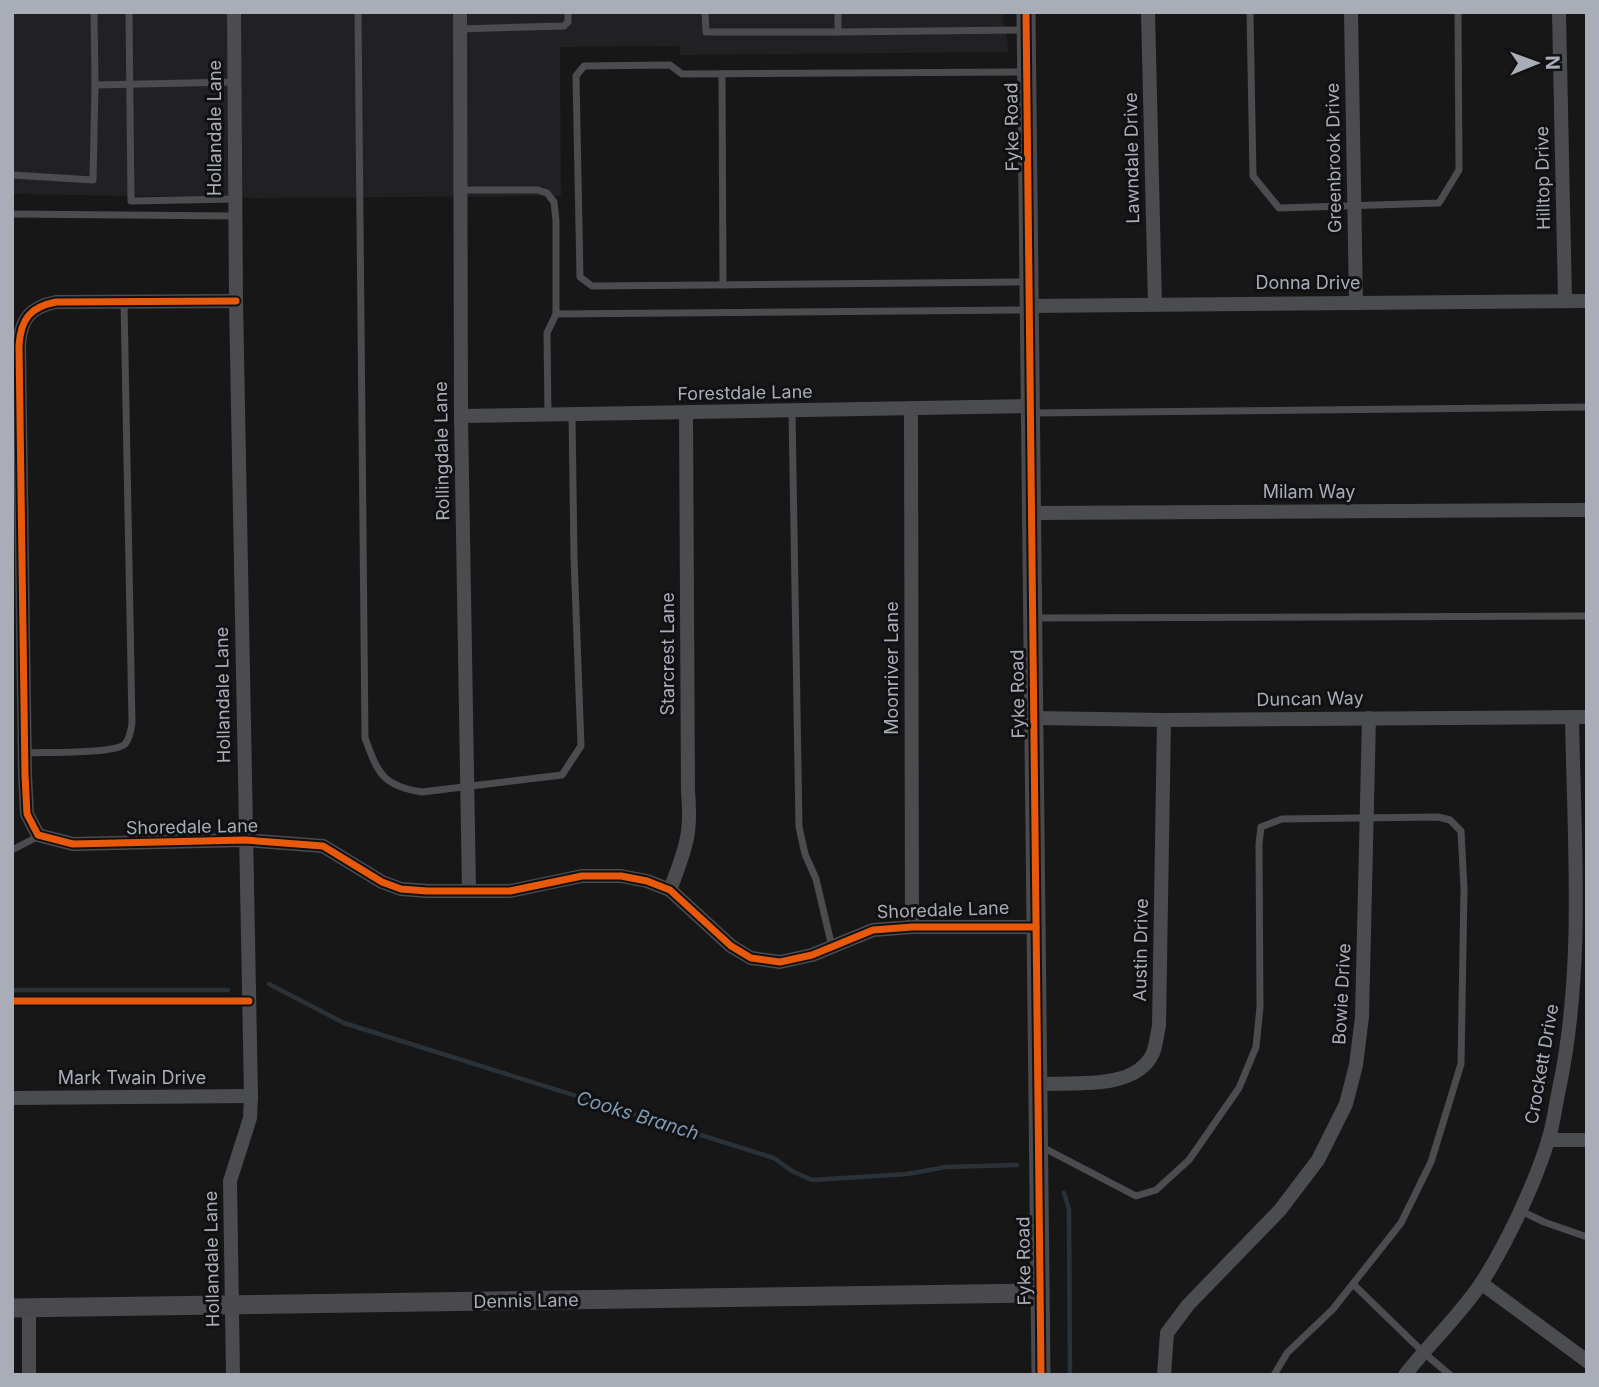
<svg xmlns="http://www.w3.org/2000/svg" width="1599" height="1387" font-family="Inter,sans-serif">
<style>
.built{fill:#212123}
.lines{fill:none;stroke-linecap:round;stroke-linejoin:round}
.stream{stroke:#2a3239;stroke-width:4.5}
.lane{stroke:#4b4c50;stroke-width:7}
.street{stroke:#4b4c50;stroke-width:14}
.secondary{stroke:#4a4a4e;stroke-width:19}
.cycleway-casing{stroke:#111113;stroke-width:11}
.cycleway{stroke:#e8590c;stroke-width:7}
.labels{text-anchor:middle;stroke-width:6;stroke-linejoin:round;paint-order:stroke}
.street-label{font-size:18px;fill:#a8adb8;stroke:#111113}
.water-label{font-size:19px;font-style:italic;fill:#7f9bb3;stroke:#111113}
</style>
<rect width="100%" height="100%" fill="#171717"/>
<!-- built -->
<path class="built" d="M12,12H1002L1009,52L680,55L679,46L560,47L561,196L258,198L12,194Z"/>
<g class="lines">
<!-- stream -->
<g class="stream">
<path d="M269,984L344,1023L774,1158L792,1171L812,1180L907,1174L946,1167L1017,1165"/>
<path d="M12,990H228"/>
<path d="M1064,1193L1069,1209L1070,1375"/>
</g>
<!-- lane -->
<g class="lane">
<path d="M129,12L131,201L235,199"/>
<path d="M358,12L365,738C378,773 382,786 422,792L562,775L581,746L574,557L572,415"/>
<path d="M705,12L706,32H838"/>
<path d="M838,12V32L1024,30"/>
<path d="M1250,12L1253,176L1279,208L1439,203L1459,170L1458,12"/>
<path d="M460,29L564,26L568,22V12"/>
<path d="M1026,72L682,74L670,65L584,66L576,76L580,277L592,286L1026,282"/>
<path d="M722,74L723,285"/>
<path d="M95,85L234,82"/>
<path d="M12,175L93,180L95,85L94,12"/>
<path d="M461,190H538L547,193L554,202L556,221V314L547,333L548,415"/>
<path d="M12,214L235,216"/>
<path d="M556,314L1027,310"/>
<path d="M792,411L799,827L805,854L816,879L832,947"/>
<path d="M1031,413L1587,407"/>
<path d="M1034,618L1587,616"/>
<path d="M26,753C43,752 116,754 125,744C130,738 131,730 132,723L124,302"/>
<path d="M12,850L39,836"/>
<path d="M1042,1147L1136,1196L1156,1190L1189,1160L1239,1088L1256,1047L1260,1007L1259,844L1261,827L1282,819L1438,817L1450,820L1461,831L1464,889L1461,1064L1431,1162L1401,1223L1333,1309L1287,1353L1274,1375"/>
<path d="M1519,1210L1544,1222L1587,1237"/>
<path d="M1353,1284L1423,1352L1450,1375"/>
</g>
<!-- street -->
<g class="street">
<path d="M460,12L461,416L469,890"/>
<path d="M1148,12L1155,304"/>
<path d="M1351,12L1356,302"/>
<path d="M1559,12L1565,301"/>
<path d="M236,301L56,302C30,307 21,319 19,345L25,775L27,814L38,835L73,844L245,840L323,846L382,882L401,889L427,891H510L582,876H621L647,881L670,890L731,946L751,958L780,962L812,955L873,930L912,927H1036"/>
<path d="M1029,306L1587,301"/>
<path d="M911,408L912,927"/>
<path d="M461,416L1031,406"/>
<path d="M1032,513L1587,510"/>
<path d="M1034,718L1164,720L1587,717"/>
<path d="M670,890C685,850 692,835 688,792L686,414"/>
<path d="M1038,1084C1072,1082 1136,1091 1153,1053C1156,1045 1157,1035 1159,1026L1164,720"/>
<path d="M12,1098L251,1096"/>
<path d="M1548,1140H1587"/>
<path d="M1481,1283L1587,1361"/>
<path d="M29,1375V1308"/>
<path d="M233,1375L230,1181L250,1118L251,1096L236,301L234,12"/>
<path d="M1164,1375L1167,1333L1188,1305L1280,1210L1318,1160L1346,1104L1356,1065L1362,1017L1369,718"/>
<path d="M1405,1375C1429,1344 1458,1317 1480,1285C1506,1245 1534,1186 1548,1141C1553,1126 1555,1109 1558,1094C1585,971 1574,842 1572,717"/>
</g>
<!-- secondary -->
<g class="secondary">
<path d="M1026,12L1041,1375"/>
<path d="M12,1308L1040,1293"/>
</g>
<!-- cycleway casing -->
<g class="cycleway-casing">
<g id="cycleway">
<path d="M1026,12L1041,1375"/>
<path d="M236,301L56,302C30,307 21,319 19,345L25,775L27,814L38,835L73,844L245,840L323,846L382,882L401,889L427,891H510L582,876H621L647,881L670,890L731,946L751,958L780,962L812,955L873,930L912,927H1036"/>
<path d="M12,1001H249"/>
</g>
</g>
<!-- cycleway -->
<use href="#cycleway" class="cycleway"/>
</g>
<g class="labels">
<!-- street labels -->
<g class="street-label">
<text transform="translate(1012 127) rotate(-91)" y="6">Fyke Road</text>
<text transform="translate(215 128) rotate(-90)" y="6">Hollandale Lane</text>
<text transform="translate(1132 158) rotate(-91)" y="6">Lawndale Drive</text>
<text transform="translate(1334 158) rotate(-91)" y="6">Greenbrook Drive</text>
<text transform="translate(1543 178) rotate(-91)" y="6">Hilltop Drive</text>
<text x="1308" y="289">Donna Drive</text>
<text transform="translate(745 393) rotate(-1)" y="6">Forestdale Lane</text>
<text transform="translate(442 451) rotate(-91)" y="6">Rollingdale Lane</text>
<text x="1309" y="498">Milam Way</text>
<text transform="translate(668 654) rotate(-90)" y="6">Starcrest Lane</text>
<text transform="translate(892 668) rotate(-90)" y="6">Moonriver Lane</text>
<text transform="translate(1018 694) rotate(-91)" y="6">Fyke Road</text>
<text transform="translate(223 695) rotate(-91)" y="6">Hollandale Lane</text>
<text transform="translate(1310 699) rotate(-1)" y="6">Duncan Way</text>
<text transform="translate(192 827) rotate(-1)" y="6">Shoredale Lane</text>
<text transform="translate(943 910) rotate(-2)" y="6">Shoredale Lane</text>
<text transform="translate(1141 950) rotate(-89)" y="6">Austin Drive</text>
<text transform="translate(1342 994) rotate(-87)" y="6">Bowie Drive</text>
<text transform="translate(1542 1064) rotate(-80)" y="6">Crockett Drive</text>
<text x="132" y="1084">Mark Twain Drive</text>
<text transform="translate(212 1259) rotate(-91)" y="6">Hollandale Lane</text>
<text transform="translate(1024 1261) rotate(-91)" y="6">Fyke Road</text>
<text transform="translate(526 1301) rotate(-1)" y="6">Dennis Lane</text>
</g>
<!-- water labels -->
<g class="water-label">
<text transform="translate(638 1115) rotate(17)" y="7">Cooks Branch</text>
</g>
</g>
<!-- border -->
<rect width="1599" height="1387" fill="none" stroke="#a8adb8" stroke-width="28"/>
<!-- north arrow -->
<g transform="translate(1536 63) rotate(89)" stroke="#111113" stroke-width="5" paint-order="stroke">
<path d="M0-5L12 26L0 18L-12 26Z" fill="#a8adb8"/>
<text y="-10" font-size="19" font-weight="bold" text-anchor="middle" fill="#a8adb8">N</text>
</g>
</svg>
